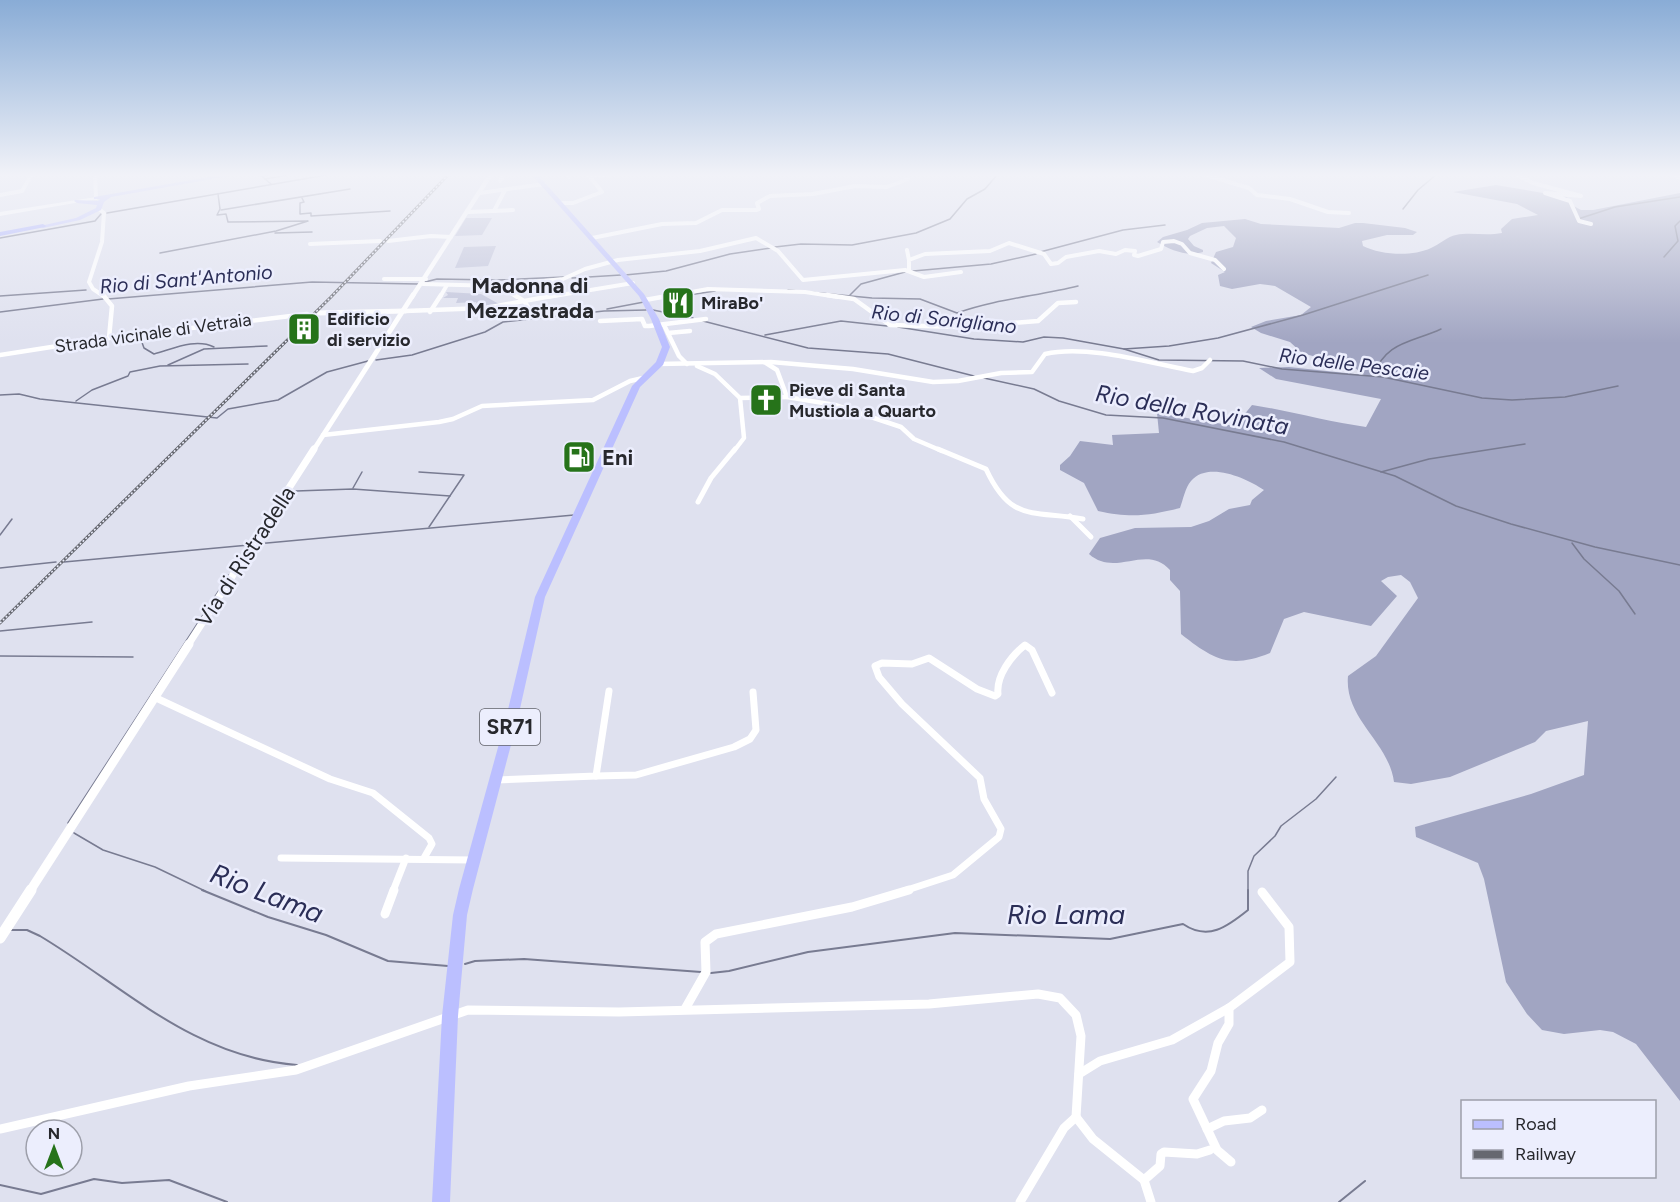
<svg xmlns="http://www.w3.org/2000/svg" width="1680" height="1202" font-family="Figtree,sans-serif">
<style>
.green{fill:#c0c3da}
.forest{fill:#a1a5c2}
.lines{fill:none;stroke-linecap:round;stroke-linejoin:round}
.stream-far1{stroke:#787b91;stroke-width:1.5}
.stream{stroke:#787b91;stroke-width:2}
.minor-far4{stroke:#fff;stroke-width:4}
.minor-far3{stroke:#fff;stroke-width:4.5}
.minor-far2{stroke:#fff;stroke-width:5}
.minor-far1{stroke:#fff;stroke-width:7}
.minor{stroke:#fff;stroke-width:9}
.tertiary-far4{stroke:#fff;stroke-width:4.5}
.tertiary-far3{stroke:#fff;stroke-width:5}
.tertiary-far2{stroke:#fff;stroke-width:7}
.tertiary-far1{stroke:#fff;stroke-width:9}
.tertiary{stroke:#fff;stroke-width:11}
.secondary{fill:#fff;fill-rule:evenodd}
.primary{fill:#bbbfff;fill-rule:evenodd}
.trunk{fill:#a4aaff;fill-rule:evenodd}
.rail-casing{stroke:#666870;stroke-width:3}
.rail{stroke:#eceefd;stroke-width:1.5;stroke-dasharray:2;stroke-linecap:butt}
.labels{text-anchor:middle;stroke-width:5;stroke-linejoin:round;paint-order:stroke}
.far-poi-label{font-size:18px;font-weight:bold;fill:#27282d;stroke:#eceefd;text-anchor:start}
.far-street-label{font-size:18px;fill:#27282d;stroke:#eceefd}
.far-water-label{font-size:20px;font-style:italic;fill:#2b2e57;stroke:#eceefd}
.shield{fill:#eceefd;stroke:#62636b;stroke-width:1.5}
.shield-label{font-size:21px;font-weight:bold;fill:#27282d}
.far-quarter-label{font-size:22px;font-weight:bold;fill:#27282d;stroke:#eceefd}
.poi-label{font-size:22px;font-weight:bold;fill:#27282d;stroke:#eceefd;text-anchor:start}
.street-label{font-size:22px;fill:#27282d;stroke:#eceefd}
.water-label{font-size:24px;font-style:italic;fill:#2b2e57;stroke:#eceefd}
.near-water-label{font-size:28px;font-style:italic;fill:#2b2e57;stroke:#eceefd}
</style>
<rect width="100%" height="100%" fill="#dfe1ef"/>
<!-- green -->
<g class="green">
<path d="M466,218H492L482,235L455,236Z"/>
<path d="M496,246L488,266L455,268L464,247Z"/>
<path d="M446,292L481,294L499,304L478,307L476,302L456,303L458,298H443L448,295Z"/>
</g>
<!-- forest -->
<path class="forest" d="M1496,185L1567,197L1570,204L1581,210H1593L1680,193V1101L1636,1044L1613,1032L1600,1030L1564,1034L1542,1030L1527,1014L1506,982L1484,879L1478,863L1416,837L1415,827L1531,794L1584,775L1588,721L1546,731L1535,742L1450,777L1411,784L1394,782C1389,742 1344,719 1348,676L1376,656L1418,598L1410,582L1401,575L1388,577L1381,581L1397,596L1371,626L1304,612L1284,619L1270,653C1230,669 1214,660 1181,634L1180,591L1170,580V570C1146,543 1116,578 1089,554L1100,538L1135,528L1191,527L1209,521L1229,509L1250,505L1252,500L1264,490C1246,478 1208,461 1191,481C1185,488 1183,500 1180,508C1148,516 1130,518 1098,511L1084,483L1060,470V465L1070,456L1080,441L1113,445L1112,435L1159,433L1157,413L1235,426L1252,405C1291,411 1328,422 1366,427L1381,399L1276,379L1259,368L1289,367L1364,375L1355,368L1302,353L1290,342L1261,333L1251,327L1266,321L1301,315L1311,307L1275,286L1260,284L1232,289L1220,286L1218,275L1225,272L1211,263L1216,252L1233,247L1236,238L1224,226L1207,228L1190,236L1188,239L1194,246L1203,250V252C1186,257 1171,250 1157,242L1163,237L1187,230L1202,223L1245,219L1261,224L1339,228L1355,223H1363L1405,228L1417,232L1413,235H1387L1362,241L1363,246C1381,255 1412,257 1431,248C1439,245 1448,236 1456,235C1470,232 1486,236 1502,233L1501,229L1512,219L1538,215L1517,204L1453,192Z"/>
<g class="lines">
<!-- stream-far1 -->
<g class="stream-far1">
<path d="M259,174L271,184"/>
<path d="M263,176L276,174"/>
<path d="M265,179L293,174"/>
<path d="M302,198L304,202L300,203V214L311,213V216L390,211"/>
<path d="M1403,209L1418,190L1437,174"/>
<path d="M221,210L350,189"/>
<path d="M107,213L332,174"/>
<path d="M1578,219L1615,207L1680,197"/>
<path d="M275,233L312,232"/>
<path d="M0,238L95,221L101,214"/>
<path d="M775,247L801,244L852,245L916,233L950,219L967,199L985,189L998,174"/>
<path d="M1040,252L1123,230L1165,225"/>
<path d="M160,253L276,231L308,221L228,222L226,214L217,215L220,209L218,194"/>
<path d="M1664,257L1678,241L1675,226L1680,221"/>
<path d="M913,271L991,264L1036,254"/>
<path d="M625,275L666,271L730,254L771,248"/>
<path d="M572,278L621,275"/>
<path d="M425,282L437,279L496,280L564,277"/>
<path d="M788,290L872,298L920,299L957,313C996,299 1038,296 1078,286"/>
<path d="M850,295L861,284L905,272"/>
<path d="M0,296L86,290"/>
<path d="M669,298L715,291"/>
<path d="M108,299L312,282L418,284"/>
<path d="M607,309L644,302"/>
<path d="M653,310L693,318"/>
<path d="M0,312L103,299"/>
<path d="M703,321L808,348L888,354L974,376"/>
<path d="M898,327L974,339L1023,342L1044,337L1063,338L1124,349L1159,360L1243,361L1282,369L1383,377L1482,398L1512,400L1565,397L1618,386"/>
<path d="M765,335L841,321L887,326"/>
<path d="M140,337L144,348L154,354C173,349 195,338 214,347"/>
<path d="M1124,349L1169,346L1218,338L1303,315L1428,275"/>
<path d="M376,360L412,355L485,332L503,322L604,311L646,310"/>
<path d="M168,365L204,349L267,346"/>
<path d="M1373,376C1386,341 1411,343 1441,329"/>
<path d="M984,378L1034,389L1059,401L1106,415L1163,418L1284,442L1395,476L1456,506L1511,524L1595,547L1680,565"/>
<path d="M0,395L19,394L40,399L217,418L228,409L278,400L327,372L368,361"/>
<path d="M76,401L92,390L128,376L130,372L160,366L248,364"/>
<path d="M419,472L464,475L429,527"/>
<path d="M1381,472L1429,459L1525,444"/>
<path d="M353,488L362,472"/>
<path d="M296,491L353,489L450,496"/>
<path d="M0,535L12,519"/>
<path d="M1572,543L1584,559L1619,591L1635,614"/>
<path d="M256,544L574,515"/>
<path d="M64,562L249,545"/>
<path d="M0,568L56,562"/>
<path d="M0,631L92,622"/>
<path d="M0,656L133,657"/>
<path d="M68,823L229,575"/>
<path d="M74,833L103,850L155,867L205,891"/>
<path d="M1248,891V871L1254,856L1275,836L1281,826L1316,799L1336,777"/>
</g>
<!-- stream -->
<g class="stream">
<path d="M202,890L268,917L326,935L388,961L448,966"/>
<path d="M11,930H27L40,936C125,987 192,1057 297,1065"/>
<path d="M465,964L475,961L524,959L701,972"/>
<path d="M711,973L729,971L808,952L955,933L1110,939L1183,924C1208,941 1227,927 1248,910V890"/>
<path d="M0,1185L41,1194L94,1179L122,1183L169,1180L227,1202"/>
<path d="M1339,1202L1365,1181"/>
</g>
<!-- minor-far4 -->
<g class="minor-far4">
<path d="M95,174L96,198"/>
<path d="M567,174L569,177"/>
<path d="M1202,174L1249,188L1257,195L1290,199L1328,212L1349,213"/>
<path d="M1515,174L1533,183L1581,196L1545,193L1570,201L1579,221L1591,224"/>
<path d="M1672,174L1680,178"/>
<path d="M589,175L633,174"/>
<path d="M500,181L504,174"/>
<path d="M480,193L544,184"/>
<path d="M0,195L22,191L32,174"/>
<path d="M561,203H573L602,192L588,174"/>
<path d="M99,209L104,213L102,242L89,282L93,289L105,297"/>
<path d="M494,211L505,190"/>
<path d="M468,212L513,210"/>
<path d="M592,238L662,224L696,223L722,210H756L759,209L757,203L770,196L813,194L855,186L887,187L908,179"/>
<path d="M388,241L431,236L451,237"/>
<path d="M310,244L380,241"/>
<path d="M907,250L909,260"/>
<path d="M909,270V260L925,254L990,251L1009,243L1044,254L1051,264L1058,263L1066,257L1099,251L1116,254L1125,250L1135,251L1134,255L1138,256L1161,249L1163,242L1174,241L1182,244L1190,253L1215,260L1224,269"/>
<path d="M384,279H426"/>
<path d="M423,284L497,286"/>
<path d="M506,285L563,279L585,269L618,260L700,251L756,238L778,251L803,280L905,270L924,277L961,272"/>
<path d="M502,287L517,297"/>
<path d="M440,297L447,285"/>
<path d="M548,297L633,283"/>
<path d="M664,297L708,289L805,292L838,297"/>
</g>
<!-- minor-far3 -->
<g class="minor-far3">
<path d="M103,295L112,306L109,338"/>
<path d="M515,295L524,301L533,314L563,309"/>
<path d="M827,295L854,299L890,325L960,327L1038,321L1058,303L1076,302"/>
<path d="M645,300L673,295"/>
<path d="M405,311L486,308L557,295"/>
<path d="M430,312L441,295"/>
<path d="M600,321L642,319L645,326H649L706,319"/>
<path d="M664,325L679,356L687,364"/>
<path d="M668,333L690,331"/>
<path d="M0,355L109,338L307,314"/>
<path d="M766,363L777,370L787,397L835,405L901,427L914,439L942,451"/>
<path d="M658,364L771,362L853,369L933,382L958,381L1001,373L1032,372L1045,354C1087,344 1150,363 1193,371L1202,368L1210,360"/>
<path d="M697,366L715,374L740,398L787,397"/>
<path d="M323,435L439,422L453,419L482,406L593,400L630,381L643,378"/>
<path d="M734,451L744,438L740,398"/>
</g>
<!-- minor-far2 -->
<g class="minor-far2">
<path d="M938,449L986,469C1011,523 1032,510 1083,519"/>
<path d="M698,502L711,478L735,449"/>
<path d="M1070,516L1091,537"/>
</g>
<!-- minor-far1 -->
<g class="minor-far1">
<path d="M154,697L330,779L373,793L429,838L432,844L424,858"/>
<path d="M596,776L636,775L734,747L750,739L756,730L753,692"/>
<path d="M496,780L596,776L609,691"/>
<path d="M281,858L473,860"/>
<path d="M393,891L406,858"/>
<path d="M904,891L953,875L999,837L1001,829L984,799L980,778L902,704L879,677L875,666L882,663L912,664L929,658L977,689L995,696L998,694C996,676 1011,656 1025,645L1032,650L1052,693"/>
</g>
<!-- minor -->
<g class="minor">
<path d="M385,914L394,890"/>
<path d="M1229,1008V1024L1218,1043L1211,1071L1193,1099L1217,1150L1231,1162"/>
<path d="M685,1009L706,972L705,942L716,934L852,907L909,890"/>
<path d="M1079,1074L1100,1061L1172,1040L1229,1008L1290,962L1289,927L1262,892"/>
<path d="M0,1129L189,1086L296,1070L468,1010L619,1012L929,1004L1038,994L1060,998L1076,1015L1081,1036L1076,1117"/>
<path d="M1207,1129L1224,1121L1250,1118L1262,1110"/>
<path d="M1144,1180L1160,1166L1161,1154L1164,1152L1197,1154L1210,1150"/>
<path d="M1020,1202L1064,1128L1076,1117L1093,1139L1144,1180L1151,1202"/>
</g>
<!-- tertiary-far4 -->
<path class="tertiary-far4" d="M412,297L491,174"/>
<!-- tertiary-far3 -->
<g class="tertiary-far3">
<path d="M317,313L405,311"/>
<path d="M313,451L413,295"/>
</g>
<!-- tertiary-far2 -->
<path class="tertiary-far2" d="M188,645L314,449"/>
<!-- tertiary-far1 -->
<path class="tertiary-far1" d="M30,891L189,644"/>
<!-- tertiary -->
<path class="tertiary" d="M0,938L31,890"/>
<!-- secondary -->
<path class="secondary" d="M96,197H98V199L0,216V212Z"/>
<!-- primary -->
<g class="primary">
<path d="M226,174H240L111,197L104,202L101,210L80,220L43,228L40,226L76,218L96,208L97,205L77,203L74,201L75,200L98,201L100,199H94V197Z"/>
<path d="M531,174H537L644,294L659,319L670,347L663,365L640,387L545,597L517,722L473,889L467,915L458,1016L450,1202H432L442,1016L453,915L459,889L505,722L535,597L632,386L656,362L662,347L651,319L639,296Z"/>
</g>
<!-- trunk -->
<path class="trunk" d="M43,224L46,226L45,227L0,236V232Z"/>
<!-- rail casing -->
<g class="rail-casing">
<path id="rail" d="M0,623L331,297L449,174"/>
</g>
<!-- rail -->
<use href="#rail" class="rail"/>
</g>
<!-- sky -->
<linearGradient id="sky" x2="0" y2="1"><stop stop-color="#89acd6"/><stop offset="0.51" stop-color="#f1f2f8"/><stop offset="1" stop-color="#f1f2f8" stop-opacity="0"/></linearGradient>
<rect width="1680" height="343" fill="url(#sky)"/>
<!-- icons -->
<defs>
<g id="restaurant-square" transform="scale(1.725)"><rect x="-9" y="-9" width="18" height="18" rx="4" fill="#26731a" stroke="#eceefd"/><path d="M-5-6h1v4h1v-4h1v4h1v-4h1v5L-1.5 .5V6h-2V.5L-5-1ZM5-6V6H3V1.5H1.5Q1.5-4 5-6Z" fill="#fff"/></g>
<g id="building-square" transform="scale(1.725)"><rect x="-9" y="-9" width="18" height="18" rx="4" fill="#26731a" stroke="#eceefd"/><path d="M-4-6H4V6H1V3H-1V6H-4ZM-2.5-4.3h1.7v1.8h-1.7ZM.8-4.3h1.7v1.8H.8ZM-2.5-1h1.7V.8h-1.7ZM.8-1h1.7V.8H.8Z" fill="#fff"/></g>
<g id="church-square" transform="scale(1.725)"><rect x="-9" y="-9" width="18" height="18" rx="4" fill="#26731a" stroke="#eceefd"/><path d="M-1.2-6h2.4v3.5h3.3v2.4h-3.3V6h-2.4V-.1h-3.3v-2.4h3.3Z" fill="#fff"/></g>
<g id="fuel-square" transform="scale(1.725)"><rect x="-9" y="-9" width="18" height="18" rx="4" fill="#26731a" stroke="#eceefd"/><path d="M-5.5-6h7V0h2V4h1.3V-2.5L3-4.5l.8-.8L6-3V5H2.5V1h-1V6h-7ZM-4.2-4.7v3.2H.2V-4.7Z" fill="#fff"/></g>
</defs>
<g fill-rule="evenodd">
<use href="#restaurant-square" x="678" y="303"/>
<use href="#building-square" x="304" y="329"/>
<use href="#church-square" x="766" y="400"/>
<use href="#fuel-square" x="579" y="457"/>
</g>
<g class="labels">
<!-- far-poi labels -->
<g class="far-poi-label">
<text x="701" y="309">MiraBo'</text>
<text x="327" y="325">Edificio<tspan x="327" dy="21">di servizio</tspan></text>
<text x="789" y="396">Pieve di Santa<tspan x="789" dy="21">Mustiola a Quarto</tspan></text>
</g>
<!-- far-street labels -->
<g class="far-street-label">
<text transform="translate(153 333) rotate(-8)" y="6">Strada vicinale di Vetraia</text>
</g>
<!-- far-water labels -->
<g class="far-water-label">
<text transform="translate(186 279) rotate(-5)" y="7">Rio di Sant'Antonio</text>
<text transform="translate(944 319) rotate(6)" y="7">Rio di Sorigliano</text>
<text transform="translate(1354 364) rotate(7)" y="7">Rio delle Pescaie</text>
</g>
<!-- shield labels -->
<rect class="shield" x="480" y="709" width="60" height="36" rx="4.5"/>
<g class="shield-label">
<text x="510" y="734">SR71</text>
</g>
<!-- far-quarter labels -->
<g class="far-quarter-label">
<text x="530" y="293">Madonna di<tspan x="530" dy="25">Mezzastrada</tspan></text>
</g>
<!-- poi labels -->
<g class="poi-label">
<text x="602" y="465">Eni</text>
</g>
<!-- street labels -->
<g class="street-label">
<text transform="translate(245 556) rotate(-57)" y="8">Via di Ristradella</text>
</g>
<!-- water labels -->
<g class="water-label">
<text transform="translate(1192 410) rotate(10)" y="8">Rio della Rovinata</text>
</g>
<!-- near-water labels -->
<g class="near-water-label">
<text transform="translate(267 893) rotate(21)" y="10">Rio Lama</text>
<text x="1066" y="924">Rio Lama</text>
</g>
</g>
<!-- legend -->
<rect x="1461" y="1100" width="195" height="78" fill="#eceefd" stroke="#9d9faa" stroke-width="1.5"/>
<rect x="1473" y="1120" width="30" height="9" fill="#bbbfff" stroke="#9d9faa" stroke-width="1.5"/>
<text x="1515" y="1130" font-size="18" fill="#27282d">Road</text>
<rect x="1473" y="1150" width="30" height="9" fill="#666870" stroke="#9d9faa" stroke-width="1.5"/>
<text x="1515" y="1160" font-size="18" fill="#27282d">Railway</text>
<!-- north arrow -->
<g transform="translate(54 1148)"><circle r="28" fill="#eceefd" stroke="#9d9faa" stroke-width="1.5"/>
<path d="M0-4.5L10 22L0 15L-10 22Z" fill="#26731a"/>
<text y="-9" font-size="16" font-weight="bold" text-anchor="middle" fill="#27282d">N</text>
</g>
</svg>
